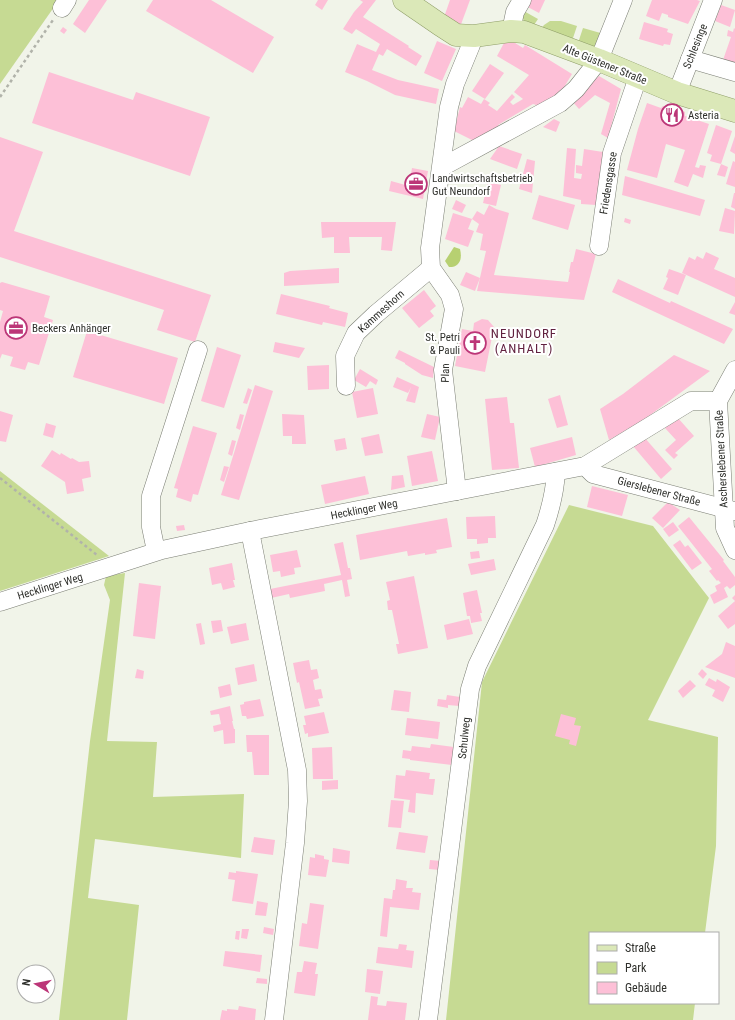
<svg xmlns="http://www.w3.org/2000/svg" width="735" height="1020" font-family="'Roboto Condensed',sans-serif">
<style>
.green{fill:#c6da93}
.water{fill:#b7d071}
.building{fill:#fdc0d7}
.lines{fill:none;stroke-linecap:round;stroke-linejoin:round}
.minor-casing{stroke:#7b7e74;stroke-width:19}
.major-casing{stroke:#8f9e68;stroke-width:23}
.path{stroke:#b1b3aa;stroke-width:2.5;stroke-dasharray:3 3;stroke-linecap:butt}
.minor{stroke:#fff;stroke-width:18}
.major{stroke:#dbe8b8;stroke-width:22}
.labels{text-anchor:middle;stroke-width:4;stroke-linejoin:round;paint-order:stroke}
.street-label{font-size:11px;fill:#2f302c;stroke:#fff}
.poi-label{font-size:11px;fill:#2f302c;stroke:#fff;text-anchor:start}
.quarter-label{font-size:13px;letter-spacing:1px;fill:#61213f;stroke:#fff}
</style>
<rect width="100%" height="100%" fill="#f1f4e9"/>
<!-- green -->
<g class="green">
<path d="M0,0H59L0,84Z"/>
<path d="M522,10L538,19L532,28C524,23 522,20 522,10Z"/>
<path d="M550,21H561L577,26L572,41L539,31L544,25Z"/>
<path d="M583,28L604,34L596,46L591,47L578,43Z"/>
<path d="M0,471L109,556L0,591Z"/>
<path d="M569,505L653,526L709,598L648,720L718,737L716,846L705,933H590V1003H695L693,1020H446L482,682Z"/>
<path d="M125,573L107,741L157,742L153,797L244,794L241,858L95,839L88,898L139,905L127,1020H59L90,741L110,600L104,585L106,576Z"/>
</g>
<!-- water -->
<path class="water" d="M454,247L460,249C462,257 461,265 452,267H449L445,261Z"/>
<!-- building -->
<g class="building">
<path d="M89,0H107L85,33L73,24Z"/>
<path d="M153,0H211L274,37L253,73L146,11Z"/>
<path d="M318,0H328L322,10L315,5Z"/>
<path d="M360,0H376L363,17L409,46L408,47L422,56L416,66L387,49L383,56L379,54L372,70L398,80L439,89L436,104L395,95L367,81L345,72L357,44L376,52L380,44L356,29L352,34L343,29L354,12L363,2Z"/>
<path d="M450,0H470L460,27L443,20Z"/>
<path d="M529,0H545L539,13L526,6Z"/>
<path d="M652,0H697L700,1L688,24L668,17V15L662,13L659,21L646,16Z"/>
<path d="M721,5L735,10L730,27L715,21Z"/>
<path d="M644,22L668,29L667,32L673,34L670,45L664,44L663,46L639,39Z"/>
<path d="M63,27L67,30L64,34L60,31Z"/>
<path d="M734,28L735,29V64L723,60L731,37L727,36L728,30L733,32Z"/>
<path d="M437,41L456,49L442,81L424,73Z"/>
<path d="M512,41L523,48L525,45L572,74L560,94L540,106L533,104L498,125L499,126L476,142L454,131L460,107L462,108L468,97L481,104L484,99L490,103L488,105L497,111L512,94L515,97L510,102L513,105L523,99L514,92L529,75L497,56L504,43Z"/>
<path d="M490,64L504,73L485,99L472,91Z"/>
<path d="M49,72L133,100L136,92L210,117L190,176L32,123Z"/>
<path d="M599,76L621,89L608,138L601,134L610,103L595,95L579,109L572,101Z"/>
<path d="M647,103L661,108L663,106L669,108L670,111L677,113L680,110L683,111L685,112V116L709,124L695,167L699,168L700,165L706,166L703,178L693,174L688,187L674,182L685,150L666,144L657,178L627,170L638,129Z"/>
<path d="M554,119L560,122L556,132L543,127Z"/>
<path d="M716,125L732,131L721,164L728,167L725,177L717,175L721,164L710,161L712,155L707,153Z"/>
<path d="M735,136V154L730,151Z"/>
<path d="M0,137L43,152L14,231L211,295L195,342L157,330L164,310L0,257Z"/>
<path d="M499,146L522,154L517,169L490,159Z"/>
<path d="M567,148L576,149L574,178L581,179L582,174L576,173V165L582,166L584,149L603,152L596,205L581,204V200L563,196Z"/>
<path d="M527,159L535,161L532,193L519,189Z"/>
<path d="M733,161L735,162V187L726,184Z"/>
<path d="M412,168L428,171L423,199L389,191L391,181L409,186Z"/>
<path d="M625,176L705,200L700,216L622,195Z"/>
<path d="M488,182L501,185L496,206L483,203Z"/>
<path d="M734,193H735V209L731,207Z"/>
<path d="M539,195L575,205L568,230L532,219Z"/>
<path d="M456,200L466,205L462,213L452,209Z"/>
<path d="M489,205L496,209L509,213L494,275L568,282L570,272H569L571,262H573L576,249L596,254L584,300L477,291L486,251L480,250L483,234L476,232L479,224L472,219L477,211L484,215Z"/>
<path d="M725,208L735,211L734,234L719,231Z"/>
<path d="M453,213L472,219L468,229L474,231L468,247L445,239Z"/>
<path d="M625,218L631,220L630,224L624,222Z"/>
<path d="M321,222H396L392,251L381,250L382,237H349L350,253H334V237L322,238Z"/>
<path d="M706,252L719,258L714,269L735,278V297L682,273L689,257L695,260L697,256L703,259Z"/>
<path d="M339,268V283L284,286V273L290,271Z"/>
<path d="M669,269L686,275L678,295L663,289L668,278L666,277Z"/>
<path d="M466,272L480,278L475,291L460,285Z"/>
<path d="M618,279L670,303L671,301L733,329L724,344L612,292Z"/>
<path d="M2,282L50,296L44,317L53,320L39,365L28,362L25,370L10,366L13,357L2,354L0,359V322L3,311L0,310V283Z"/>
<path d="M424,290L436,306L430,311L434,316L419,328L402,308Z"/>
<path d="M281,294L330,306L329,308L348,313L345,327L323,322L322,325L276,314Z"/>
<path d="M735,302V315L729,313Z"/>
<path d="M482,319L488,320L494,327L485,372L455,366L462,329L473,331L474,323Z"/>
<path d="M87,331L178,358L164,404L73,377Z"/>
<path d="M275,342L305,348L299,358L273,352Z"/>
<path d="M217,347L241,355L224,408L201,401Z"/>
<path d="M399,350L434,367L433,378L422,375L405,364V363L395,358Z"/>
<path d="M674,355L710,371L642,421L609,440L600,409L623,394Z"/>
<path d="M329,365V389L308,390L307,366Z"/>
<path d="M360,369L378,380L376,385L370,381L366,387L354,380Z"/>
<path d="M397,377L419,387L415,403L406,401L411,387L408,393L393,387Z"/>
<path d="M255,385L273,391L239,500L221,495Z"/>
<path d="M248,388L252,390L247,404L243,403Z"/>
<path d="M373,388L378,414L357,418L352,392Z"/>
<path d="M560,395L568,425L557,428L548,399Z"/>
<path d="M507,397L510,423H514L519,468L492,470L485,399Z"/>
<path d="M0,411L13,415L6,442L0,441Z"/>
<path d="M240,414L244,415L240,430L236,428Z"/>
<path d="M282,414L304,415L306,444H292V436H283Z"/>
<path d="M427,414L440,417L435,440L421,437Z"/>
<path d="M677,417L694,436L675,453L678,455L674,459L665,450L676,440L665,428Z"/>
<path d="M46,423L56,426L53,438L43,435Z"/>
<path d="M193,426L217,433L198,495L193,494L191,502L176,497L178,489L174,488Z"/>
<path d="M379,434L383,453L365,456L361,438Z"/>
<path d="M572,437L576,455L535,467L530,448Z"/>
<path d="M644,437L672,469L661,479L633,446Z"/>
<path d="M345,438L347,449L336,451L334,440Z"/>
<path d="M232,440L236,441L232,456L228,454Z"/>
<path d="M52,450L60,455L61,453L71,459L72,458L79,462L89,461L91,477L82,479L84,491L67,494L65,482L41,466Z"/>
<path d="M432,451L438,481L412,486L407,456Z"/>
<path d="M224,466L229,467L224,482L220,480Z"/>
<path d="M403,475L405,487L391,490L392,476Z"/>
<path d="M365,476L369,494L325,504L321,485Z"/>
<path d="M592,486L628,495L622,516L587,507Z"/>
<path d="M668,502L680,510L663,528L652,518Z"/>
<path d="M495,516L496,538H488V543L477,544V539H467L466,517Z"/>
<path d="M689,517L724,560L723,561L735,577V585L730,589L727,586L724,588L728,597L714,604L710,595L717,591L715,586L721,583L718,580L717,581L709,571L712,569L678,526Z"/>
<path d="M447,518L452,547L436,550L437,553L425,555V553L408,556L407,551L360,560L356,535Z"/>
<path d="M673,522L679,530L669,537L663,529Z"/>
<path d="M184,525L185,530L177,531L176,526Z"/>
<path d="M680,540L685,547L688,545L702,563L692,570L673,545Z"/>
<path d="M343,542L348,568H350L352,579L347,580L350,596L345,597L342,580L324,584L325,591L290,598L289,594L271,598L270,589L341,575L334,544Z"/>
<path d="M297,550L301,567L294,568L295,574L281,577L280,571L273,572L270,555Z"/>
<path d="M479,551L480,558L471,559L470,552Z"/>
<path d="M494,559L496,570L471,575L468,564Z"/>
<path d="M232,563L235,580H233L235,587L223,590L221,583L212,585L209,568Z"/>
<path d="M414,576L428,648L398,654L396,644H399L392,610H388L387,601L390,600L386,582Z"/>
<path d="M139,583L161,586L155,639L133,636Z"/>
<path d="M477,590L482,613H480L482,621L471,623L470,616H467L463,593Z"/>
<path d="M735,595V624L728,629L718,616L735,601L732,598Z"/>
<path d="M469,619L473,634L447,640L444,625Z"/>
<path d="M221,620L223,631L213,633L211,621Z"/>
<path d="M201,623L205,644L200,645L196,624Z"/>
<path d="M246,623L249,640L231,644L227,627Z"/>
<path d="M726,642L735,646V678L705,667L722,654Z"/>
<path d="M309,660L311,670L317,669L319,678L313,680L315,690L321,689L323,698L318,699L320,706L305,709L299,682L297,683L293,663Z"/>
<path d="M254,664L257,681L238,685L235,668Z"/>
<path d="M137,669L144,671L143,679L135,678Z"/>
<path d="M702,669L707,674L703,679L698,674Z"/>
<path d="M709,678L716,682L717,679L730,687L723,702L712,696L715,690L705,685Z"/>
<path d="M690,680L696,686L683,698L678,691Z"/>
<path d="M230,684L232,695L220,698L218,687Z"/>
<path d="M394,690L411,692L409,712L391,710Z"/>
<path d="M447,695L460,697L459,706L448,705V708L437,706L438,699L446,700Z"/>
<path d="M260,699L264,716L247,719L246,716H242L240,705L244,704V702Z"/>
<path d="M230,706L233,721H232L234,729H235V743L224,744L223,730L214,732L213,726L221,724L219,714L211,715L210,711Z"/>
<path d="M324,712L329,733L308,737V733L305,734L303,725H306L304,716Z"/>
<path d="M561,714L576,718L574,725L581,726L576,746L569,744L570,740L555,736Z"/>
<path d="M407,718L440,722L438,739L405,735Z"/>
<path d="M246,735H269V775H254L252,752H247Z"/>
<path d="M431,744L454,747L452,765L410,760V759L402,758L403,750L411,751L412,746L430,748Z"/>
<path d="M332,747L333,779H313L312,748Z"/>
<path d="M406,770L430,773L429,779H435L433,795L416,793L415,813L408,812L410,800L394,798L396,775L405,776Z"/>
<path d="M338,780V789L322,790V781Z"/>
<path d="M391,800L404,801L401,828L388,827Z"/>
<path d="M399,832L428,836L425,853L396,849Z"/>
<path d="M254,837L275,840L273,855L251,852Z"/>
<path d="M333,848L350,851L349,864L332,862Z"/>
<path d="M315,854L324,856V859L329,860L326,877L308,875L310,857L315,858Z"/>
<path d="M430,860L441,861L440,870L429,869Z"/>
<path d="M236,871L258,874L253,904L232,901L235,880L228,879L229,872L236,873Z"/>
<path d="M396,879L407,881L406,888H413L412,892L421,893L419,910L390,907L387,937L380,936L384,898L392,899L393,890H395Z"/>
<path d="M257,901L268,903L266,916L255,915Z"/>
<path d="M310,903L324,905L318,949L299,946L302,923L307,924Z"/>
<path d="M264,927L274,929L273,935L263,933Z"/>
<path d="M242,929H249L247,939L241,938Z"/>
<path d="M236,931H240L239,940L235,939Z"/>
<path d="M399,944L407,945L406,950L414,951L412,968L376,963L378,947L398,949Z"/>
<path d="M225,951L262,955L260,972L223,966Z"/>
<path d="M304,961L317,963L315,974H318L315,996L294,993L297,972H302Z"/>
<path d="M367,969L383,971L380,994L365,992Z"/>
<path d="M257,978L267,979V984L256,983Z"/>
<path d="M371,996L378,997L377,1005L386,1006L387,1001L407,1003L405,1020H368Z"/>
<path d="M239,1006L256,1009L255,1020H220L222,1010L227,1011V1009L238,1010Z"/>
</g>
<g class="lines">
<!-- minor casing -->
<g class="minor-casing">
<g id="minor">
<path d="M62,8L67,0"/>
<path d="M511,31L515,12L522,0"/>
<path d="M690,59L735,72"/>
<path d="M677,93L713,0"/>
<path d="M442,167L560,103L576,89L599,60L623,0"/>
<path d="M599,246L612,153L638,77"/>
<path d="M735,370L718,401L725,528L735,550"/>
<path d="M346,386L345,356L356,333L376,314L431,268"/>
<path d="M585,466L593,474L734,511"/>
<path d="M457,491L443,370L454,309L450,295L431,268L430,248L449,107L455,84L471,45L474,36"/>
<path d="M250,531L297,770L298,801L295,843L274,1020"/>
<path d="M156,551L151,527V496L198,350"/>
<path d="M0,602L162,550L250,531L585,466L691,401H718"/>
<path d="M428,1020L470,689L477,666L545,525C551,507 555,491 556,472"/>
</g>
</g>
<!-- major casing -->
<g class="major-casing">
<path id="major" d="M404,0L439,24L456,35L474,36L511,31L524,32L599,60L677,93L735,111"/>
</g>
<!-- path -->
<g class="path">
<path d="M0,97L53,20"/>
<path d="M0,478L97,555"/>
</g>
<!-- minor -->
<use href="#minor" class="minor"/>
<!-- major -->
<use href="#major" class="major"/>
</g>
<!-- icons -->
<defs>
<g id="restaurant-ring" transform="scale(1.15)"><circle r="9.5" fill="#fff" stroke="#bc3678" stroke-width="1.5"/><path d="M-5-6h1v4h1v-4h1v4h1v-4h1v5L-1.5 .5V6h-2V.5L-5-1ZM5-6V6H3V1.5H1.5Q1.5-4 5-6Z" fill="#bc3678"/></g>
<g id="office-ring" transform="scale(1.15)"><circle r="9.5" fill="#fff" stroke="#bc3678" stroke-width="1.5"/><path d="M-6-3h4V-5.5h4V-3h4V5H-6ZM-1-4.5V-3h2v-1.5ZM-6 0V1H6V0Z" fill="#bc3678"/></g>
<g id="church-ring" transform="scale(1.15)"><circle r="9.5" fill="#fff" stroke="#bc3678" stroke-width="1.5"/><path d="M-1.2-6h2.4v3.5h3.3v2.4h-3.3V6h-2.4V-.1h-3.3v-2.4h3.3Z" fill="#bc3678"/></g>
</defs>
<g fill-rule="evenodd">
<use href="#restaurant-ring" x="672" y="115"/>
<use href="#office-ring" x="416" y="184"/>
<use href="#office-ring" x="16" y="328"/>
<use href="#church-ring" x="475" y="343"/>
</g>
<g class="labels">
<!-- street labels -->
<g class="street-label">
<text transform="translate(695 46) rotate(-68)" y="4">Schlesinge</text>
<text transform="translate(605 64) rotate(22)" y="4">Alte Güstener Straße</text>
<text transform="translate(608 183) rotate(-81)" y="4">Friedensgasse</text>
<text transform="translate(381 311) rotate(-42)" y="4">Kammeshorn</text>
<text transform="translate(445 373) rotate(-89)" y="4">Plan</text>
<text transform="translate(721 459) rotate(-93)" y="4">Ascherslebener Straße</text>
<text transform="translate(659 491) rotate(15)" y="4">Gierslebener Straße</text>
<text transform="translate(364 509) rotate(-11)" y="4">Hecklinger Weg</text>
<text transform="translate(50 586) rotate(-17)" y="4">Hecklinger Weg</text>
<text transform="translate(464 738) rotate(-84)" y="4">Schulweg</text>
</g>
<!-- poi labels -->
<g class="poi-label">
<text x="688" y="119">Asteria</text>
<text x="432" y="182">Landwirtschaftsbetrieb<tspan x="432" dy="13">Gut Neundorf</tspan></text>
<text x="32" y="332">Beckers Anhänger</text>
<text x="460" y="341" text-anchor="end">St. Petri<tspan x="460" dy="13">&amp; Pauli</tspan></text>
</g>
<!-- quarter labels -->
<g class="quarter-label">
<text x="524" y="338">NEUNDORF<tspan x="524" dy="15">(ANHALT)</tspan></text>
</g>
</g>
<!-- legend -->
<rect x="589" y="932" width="130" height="72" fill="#ffffff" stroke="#acacab"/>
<rect x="597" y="945" width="20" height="6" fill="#dbe8b8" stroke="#acacab"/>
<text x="625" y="952" font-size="12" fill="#2f302c">Straße</text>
<rect x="597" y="962" width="20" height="12" fill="#c6da93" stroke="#acacab"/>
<text x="625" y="972" font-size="12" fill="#2f302c">Park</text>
<rect x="597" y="982" width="20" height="12" fill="#fdc0d7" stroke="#acacab"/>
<text x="625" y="992" font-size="12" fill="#2f302c">Gebäude</text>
<!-- north arrow -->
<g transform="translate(36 984) rotate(280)"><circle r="19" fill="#ffffff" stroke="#acacab"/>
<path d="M0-3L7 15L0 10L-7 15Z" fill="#bc3678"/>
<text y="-6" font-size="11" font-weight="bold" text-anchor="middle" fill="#2f302c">N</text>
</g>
</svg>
